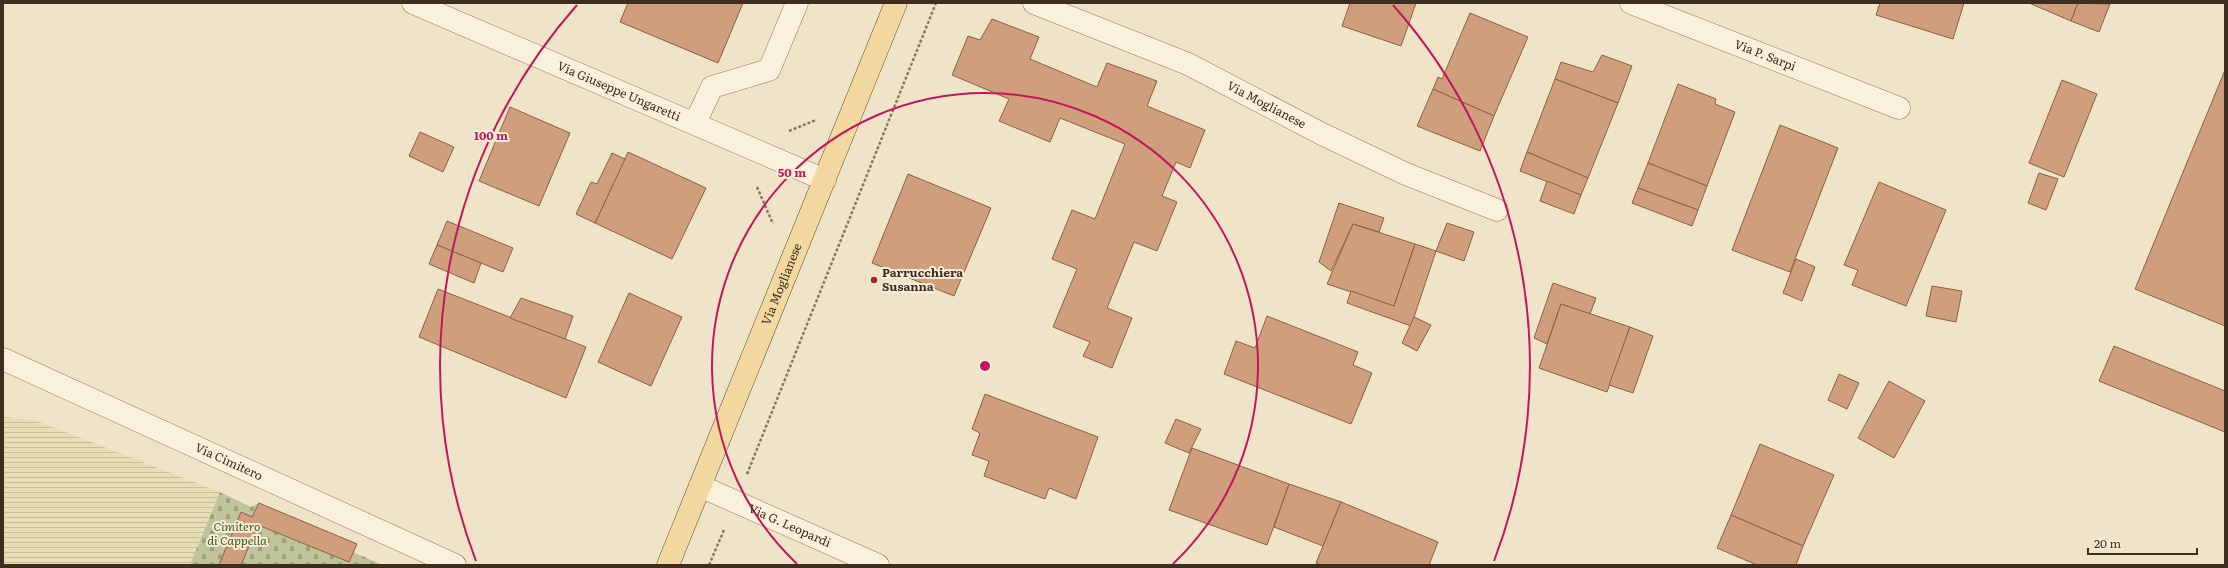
<svg xmlns="http://www.w3.org/2000/svg" width="2228" height="568" font-family="Literata,serif">
<style>
.farmland{fill:url(#farmland-rules)}
.cemetery{fill:url(#cemetery-stones)}
.building{fill:#cf9f7d;stroke:#8d5f41}
.lines{fill:none;stroke-linecap:round;stroke-linejoin:round}
.minor-casing{stroke:#8d765c;stroke-width:23}
.major-casing{stroke:#5b4430;stroke-width:23}
.path{stroke:#8d765c;stroke-width:2.5;stroke-dasharray:3 2;stroke-linecap:butt}
.minor{stroke:#faf1dc;stroke-width:22}
.major{stroke:#f3d9a0;stroke-width:22}
.ring{fill:none;stroke:#c2185b;stroke-width:2}
.poi-dot{fill:#9e2a2b;stroke:#f7eed8;stroke-width:1.5}
.labels{text-anchor:middle;stroke-width:4;stroke-linejoin:round;paint-order:stroke}
.street-label{font-size:12px;fill:#3d2e20;stroke:#f7eed8}
.poi-label{font-size:12px;font-weight:bold;fill:#3d2e20;stroke:#f7eed8;text-anchor:start}
.park-label{font-size:12px;font-style:italic;fill:#4d5a26;stroke:#f7eed8}
.centre{fill:#c2185b;stroke:#f7eed8;stroke-width:2}
.ring-label{font-size:12px;text-anchor:middle;font-weight:bold;fill:#c2185b;stroke:#f7eed8;stroke-width:4;stroke-linejoin:round;paint-order:stroke}
</style>
<defs>
<pattern id="farmland-rules" width="6" height="5" patternUnits="userSpaceOnUse"><rect width="6" height="5" fill="#e6deb5"/><path d="M0 2.5h6" fill="none" stroke="#c6bf9b"/></pattern>
<pattern id="cemetery-stones" width="16" height="16" patternUnits="userSpaceOnUse"><rect width="16" height="16" fill="#bfc49a"/><path d="M2 7V4a2 2 0 0 1 4 0v3zM10 15v-3a2 2 0 0 1 4 0v3z" fill="#9ca07d"/></pattern>
</defs>
<rect width="100%" height="100%" fill="#f0e4c8"/>
<!-- farmland -->
<path class="farmland" d="M3,417L34,420L220,492L190,565H3Z"/>
<!-- cemetery -->
<path class="cemetery" d="M220,492L251,507L259,503L357,544L353,552L383,565H190Z"/>
<!-- building -->
<g class="building">
<path d="M628,3H743L718,63L620,22Z"/>
<path d="M1350,3H1416L1401,46L1342,26Z"/>
<path d="M1880,3H1964L1953,39L1876,15Z"/>
<path d="M2029,3H2078L2071,21Z"/>
<path d="M2078,3L2110,4L2099,32L2071,21Z"/>
<path d="M1470,13L1528,37L1494,116L1433,89L1438,77L1442,79Z"/>
<path d="M992,19L1039,37L1030,59L1097,87L1107,63L1157,81L1147,106L1205,130L1190,168L1176,162L1162,196L1177,202L1157,251L1134,242L1107,308L1132,318L1112,368L1083,356L1090,342L1053,327L1077,269L1052,259L1072,210L1095,219L1125,144L1060,118L1050,142L999,121L1009,99L952,75L968,36L980,40Z"/>
<path d="M1602,55L1632,66L1618,103L1555,79L1561,62L1593,72Z"/>
<path d="M2225,70V326L2135,289Z"/>
<path d="M1555,79L1618,103L1588,178L1527,152Z"/>
<path d="M2062,80L2097,94L2064,177L2029,163Z"/>
<path d="M1678,84L1716,99L1715,104L1735,112L1707,186L1648,163Z"/>
<path d="M1433,89L1494,116L1480,151L1417,126Z"/>
<path d="M510,107L570,133L539,206L479,181Z"/>
<path d="M1780,125L1838,148L1790,272L1732,250Z"/>
<path d="M420,132L454,147L443,172L409,156Z"/>
<path d="M628,152L706,188L672,259L595,223Z"/>
<path d="M1527,152L1588,178L1581,195L1520,171Z"/>
<path d="M612,153L625,159L595,223L576,214L591,182L597,184Z"/>
<path d="M1648,163L1707,186L1698,210L1638,188Z"/>
<path d="M2039,173L2058,179L2046,210L2028,203Z"/>
<path d="M908,174L991,208L954,296L872,263Z"/>
<path d="M1547,181L1581,195L1574,214L1540,201Z"/>
<path d="M1879,182L1946,210L1906,306L1852,285L1858,270L1844,265Z"/>
<path d="M1638,188L1698,210L1692,226L1632,203Z"/>
<path d="M1339,203L1384,218L1379,232L1353,224L1331,271L1319,262Z"/>
<path d="M447,221L513,248L503,272L437,245Z"/>
<path d="M1447,223L1474,232L1464,261L1436,251Z"/>
<path d="M1353,224L1415,244L1394,306L1327,284Z"/>
<path d="M1415,244L1436,251L1411,326L1347,303L1351,291L1394,306Z"/>
<path d="M437,245L481,263L474,283L429,264Z"/>
<path d="M1796,259L1815,267L1802,301L1783,293Z"/>
<path d="M1553,283L1596,298L1590,314L1561,304L1547,344L1534,338Z"/>
<path d="M1932,286L1962,291L1956,322L1926,316Z"/>
<path d="M438,289L586,347L566,398L419,337Z"/>
<path d="M629,293L682,317L651,386L598,362Z"/>
<path d="M521,298L573,316L565,339L510,318Z"/>
<path d="M1561,304L1630,327L1607,392L1539,368Z"/>
<path d="M1267,316L1358,352L1353,365L1372,373L1351,424L1224,374L1236,341L1255,348Z"/>
<path d="M1414,317L1431,325L1417,351L1402,343Z"/>
<path d="M1630,327L1653,336L1633,393L1609,385Z"/>
<path d="M2114,346L2225,391V432L2099,381Z"/>
<path d="M1839,374L1859,383L1847,409L1828,400Z"/>
<path d="M1889,381L1925,401L1894,458L1858,438Z"/>
<path d="M985,394L1098,437L1076,499L1049,488L1045,499L984,476L989,461L972,455L980,433L972,429Z"/>
<path d="M1176,419L1201,429L1189,453L1165,443Z"/>
<path d="M1760,444L1834,475L1803,546L1731,515Z"/>
<path d="M1192,448L1289,484L1267,545L1169,510Z"/>
<path d="M1289,484L1341,502L1323,546L1274,527Z"/>
<path d="M1341,502L1438,542L1429,565H1321L1316,563Z"/>
<path d="M259,503L357,544L349,562L258,525L241,565H219L241,512L252,517Z"/>
<path d="M1731,515L1803,546L1796,565H1757L1717,548Z"/>
</g>
<g class="lines">
<!-- minor casing -->
<g class="minor-casing">
<g id="minor">
<path id="s1" d="M413,3L825,180"/>
<path id="s2" d="M1034,3L1188,64L1322,134L1406,174L1497,210"/>
<path id="s3" d="M1631,3L1899,108"/>
<path d="M695,123L712,87L769,70L797,3"/>
<path id="s4" d="M3,359L455,565"/>
<path id="s5" d="M700,486L878,565"/>
</g>
</g>
<!-- major casing -->
<g class="major-casing">
<g id="major">
<path id="s6" d="M668,565L896,3"/>
</g>
</g>
<!-- path -->
<g class="path">
<path d="M789,131L816,120"/>
<path d="M757,187L773,224"/>
<path d="M747,474L936,3"/>
<path d="M709,565L724,530"/>
</g>
<!-- minor -->
<use href="#minor" class="minor"/>
<!-- major -->
<use href="#major" class="major"/>
</g>
<!-- distance rings -->
<g class="ring">
<path d="M797 564A273 273 0 1 1 1173 564"/>
<path d="M476 561A545 545 0 0 1 577 5M1393 5A545 545 0 0 1 1494 561"/>
</g>
<!-- markers -->
<circle class="poi-dot" cx="874" cy="280" r="4"/>
<g class="labels">
<!-- street labels -->
<g class="street-label">
<text dy="4" stroke="none"><textPath href="#s3" startOffset="144">Via P. Sarpi</textPath></text>
<text dy="4" stroke="none"><textPath href="#s1" startOffset="224">Via Giuseppe Ungaretti</textPath></text>
<text dy="4" stroke="none"><textPath href="#s2" startOffset="254">Via Moglianese</textPath></text>
<text dy="4" stroke="none"><textPath href="#s6" startOffset="303">Via Moglianese</textPath></text>
<text dy="4" stroke="none"><textPath href="#s4" startOffset="248">Via Cimitero</textPath></text>
<text dy="4" stroke="none"><textPath href="#s5" startOffset="98">Via G. Leopardi</textPath></text>
</g>
<!-- poi labels -->
<g class="poi-label">
<text x="882" y="277">Parrucchiera<tspan x="882" dy="14">Susanna</tspan></text>
</g>
<!-- park labels -->
<g class="park-label">
<text x="237" y="531">Cimitero<tspan x="237" dy="14">di Cappella</tspan></text>
</g>
</g>
<circle cx="985" cy="366" r="6" class="centre"/>
<g class="ring-label">
<text x="491" y="140">100 m</text>
<text x="792" y="177">50 m</text>
</g>
<!-- border -->
<rect width="2228" height="568" fill="none" stroke="#3d2e20" stroke-width="8"/>
<!-- scale -->
<path d="M2088 548v6h109v-6" fill="none" stroke="#3d2e20" stroke-width="2"/>
<text x="2094" y="548" font-size="12" fill="#3d2e20" stroke="#f7eed8" stroke-width="3" paint-order="stroke">20 m</text>
</svg>
